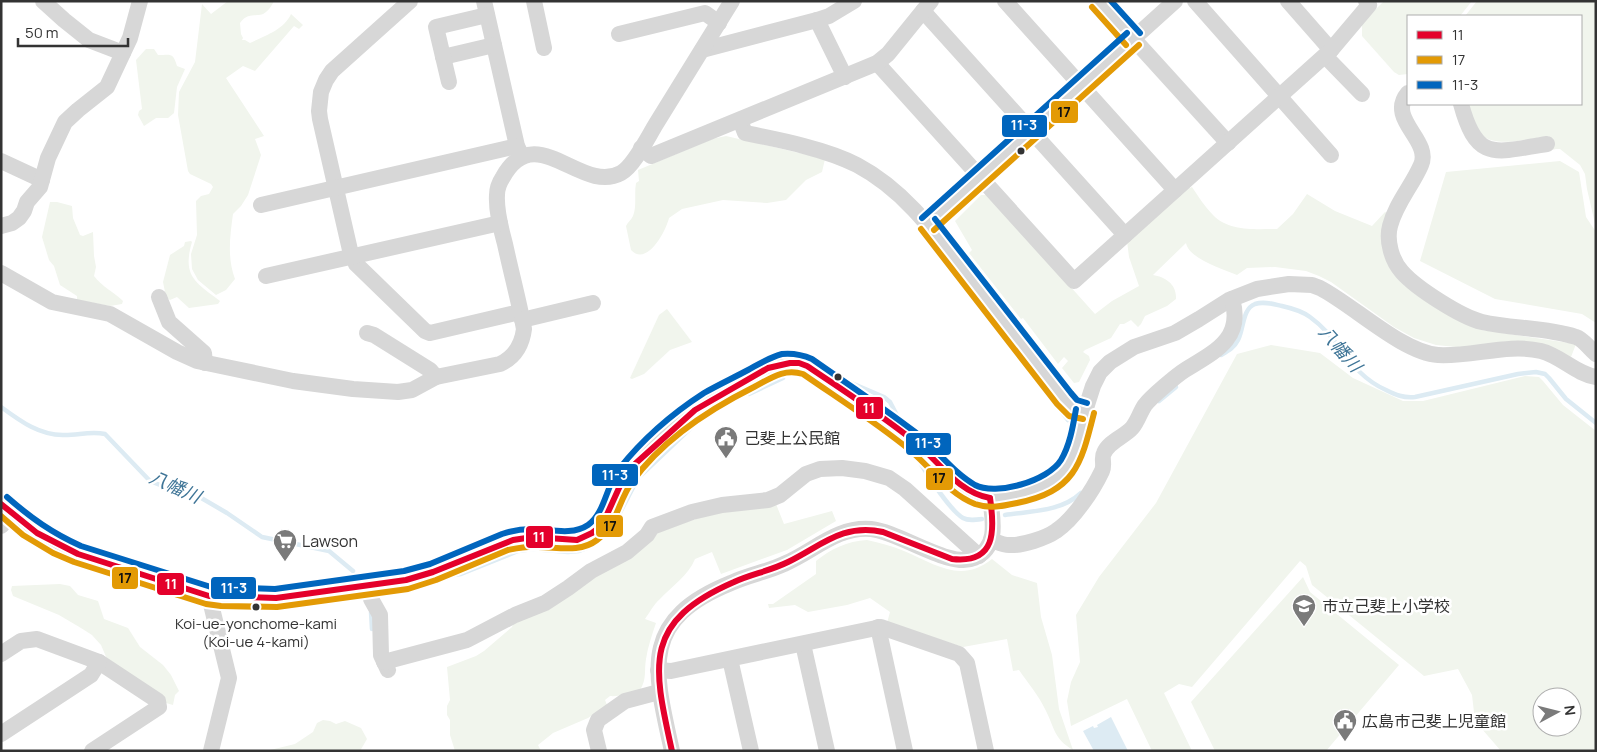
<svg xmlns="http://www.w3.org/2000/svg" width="1597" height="752" font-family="Manrope,'Noto Sans JP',sans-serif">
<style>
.green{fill:#f1f5ed;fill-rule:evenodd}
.water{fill:#ddebf3}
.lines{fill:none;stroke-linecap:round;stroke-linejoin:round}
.stream{stroke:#ddebf3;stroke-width:4.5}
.minor{stroke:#d7d7d7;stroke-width:16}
.bus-1-casing{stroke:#fff;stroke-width:10}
.bus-2-casing{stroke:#fff;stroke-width:10}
.bus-3-casing{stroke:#fff;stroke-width:10}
.bus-1{stroke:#e4002b;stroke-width:6}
.bus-2{stroke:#e39a05;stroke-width:6}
.bus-3{stroke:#0065bd;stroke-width:6}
.bus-dot{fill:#333;stroke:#fff;stroke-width:2}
.labels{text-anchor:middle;stroke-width:5;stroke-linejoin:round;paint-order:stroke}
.bus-label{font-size:15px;fill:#333;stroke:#fff}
.poi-label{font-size:16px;fill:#333;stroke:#fff;text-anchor:start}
.water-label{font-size:18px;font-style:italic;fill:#3f7597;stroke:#fff}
.line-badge{stroke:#fff;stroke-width:2}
.badge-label{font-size:14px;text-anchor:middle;font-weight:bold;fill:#fff}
.pale-badge-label{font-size:14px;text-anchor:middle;font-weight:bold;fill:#111}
</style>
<rect width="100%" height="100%" fill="#fff"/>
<!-- green -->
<g class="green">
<path d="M228,1H274C272,5 269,10 266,12C258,19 249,10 240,23L241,34L243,38L242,40H245L250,43C264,36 284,30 291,14L303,25L299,29L294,26L255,71L243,66L226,78L264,136L255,139L261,155L248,195L241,206L233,214C230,236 227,258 235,279L226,290L216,295L198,280L192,269L191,254L197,235L196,201L201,196L209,194L213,187L211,184L190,174L188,171L178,115L179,92L195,62L202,4L211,14Z"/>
<path d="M1384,1H1472L1460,16H1408V74L1399,75L1394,72L1362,36V23Z"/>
<path d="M1477,1H1596V228L1587,189L1585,174L1580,165L1560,149H1556L1544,152L1549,136C1531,138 1498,148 1483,136C1477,131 1471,111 1467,104H1581V16H1465Z"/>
<path d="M146,49H154L158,55C171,55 173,52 177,66L185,69L177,87L174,113L168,118H156L144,126L138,115L139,111L142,109L136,60Z"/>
<path d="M726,136L825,159L822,172L806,180L786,200L767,203L723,200L682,209L669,218C666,231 647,267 631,250L626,226C628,222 631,220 633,216C637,206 634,194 636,183L639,181L638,170L712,139Z"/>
<path d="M1560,161L1579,172L1586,217L1596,232V323L1582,314L1495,299L1420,261L1446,172Z"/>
<path d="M1188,186L1190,188L1192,187C1198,196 1205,207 1213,215C1229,232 1257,229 1277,229L1293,214L1307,194L1335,211L1372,226L1385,212L1387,213L1404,285L1409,289L1482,330L1576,344L1571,357L1546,345L1456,347L1436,345L1414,338L1394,327L1331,282L1319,276L1306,271L1275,267L1247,268L1237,275C1223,269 1189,259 1186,243L1153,275C1165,277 1177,284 1176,299L1167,306L1145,316L1141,324L1138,327L1131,320L1124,324H1120L1111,338L1085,350L1083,352L1089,356L1090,360L1079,382L1074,383L1062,368L1068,361L1064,357L1058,364L1023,318L1021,319L969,253L972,250L955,221L981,195H988L1095,314L1112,301L1139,286L1129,257L1127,241Z"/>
<path d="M50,202H57L72,206L73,218L80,235L83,236L93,232L94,256L96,267L94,276C101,286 114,292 123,301L122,304L110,306L77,300V296L60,285L54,266L49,260L42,237Z"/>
<path d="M191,241L192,242C182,276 195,282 220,301L218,304L189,308L177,297L170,300L166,297L163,282L170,255L184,246L185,242Z"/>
<path d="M667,309L692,342L670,350L644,374L632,379L630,378L659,315Z"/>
<path d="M1271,345L1320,353L1353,378L1403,401H1423L1525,376L1539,377L1543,381L1563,405L1596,431V751H1501L1475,721L1472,695L1458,669L1424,676L1312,585L1306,566L1300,561L1192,687L1179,684L1164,693L1192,751H1152L1127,699L1071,726L1067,701L1071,682L1080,662L1076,615L1099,577L1156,503L1237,354ZM1542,697H1572V727H1542Z"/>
<path d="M776,504L784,524L832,511L836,521L787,550L721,574L712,552L695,559C689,575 671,587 660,599C654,604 650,612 645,619L656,623C652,635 648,646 646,659C644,671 647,679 640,690C630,692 620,697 610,696L605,700L607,705L588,718L553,733L538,745L541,751H455L450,735V720L447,715V706L450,700L447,667L476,656L484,651L512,627L514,622L663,529L729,509Z"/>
<path d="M867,540C880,543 892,546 904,551C935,564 961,584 992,559L1012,575L1037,583L1041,617L1052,655L1059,709L1073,750C1053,738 1055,728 1045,709C1039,696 1028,683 1019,670L1013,671L1007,639L963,647L887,623L890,612L870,598L847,605L808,612L795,605L769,608L768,604H773L816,574V561C831,549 847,541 867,540Z"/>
<path d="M1303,577L1310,592L1399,665L1326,751H1215L1191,702Z"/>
<path d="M60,584L70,586L78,595L98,601L104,619L128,628L140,647L163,665L171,675L179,691L175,695L173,705L166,703L110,666L101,645L92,635L81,628L59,615L13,596L11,590L12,586Z"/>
<path d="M323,720L330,721L336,724L345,721L361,728L367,739L360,751H266L295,744L313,732L317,723Z"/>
</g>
<!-- water -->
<path class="water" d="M1111,717L1128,751H1094L1083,731L1093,726L1094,728L1098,727L1097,725Z"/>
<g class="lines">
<!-- stream -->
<g class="stream">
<path d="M925,236L1068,420"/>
<path d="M1221,355C1228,351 1234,348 1238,340C1244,329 1242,309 1255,304C1264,301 1273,304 1282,306C1291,308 1302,311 1310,317C1341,339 1348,373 1386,390C1396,395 1403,398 1415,397L1518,374L1536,372L1545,374L1549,378L1566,399L1596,423"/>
<path d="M842,379L884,397L890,402L902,425"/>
<path d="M749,394L783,378"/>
<path d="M1159,401L1176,387"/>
<path d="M1,407C20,421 40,436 65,435C79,435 91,431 105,434L150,481L160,485L173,486L191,492L227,513L262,537L329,551L353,571"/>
<path d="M912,448C920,464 948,509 963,518C968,521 975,520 982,519"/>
<path d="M1005,515C1030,511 1061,512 1081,493"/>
<path d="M447,576L461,574L518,551L533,549L568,552L579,551L587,548L612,528L638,478L697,422L710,412L730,402"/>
<path d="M371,612L372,629"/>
</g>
<!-- minor -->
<g class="minor">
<path d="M43,1L64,20L89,40L123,53"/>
<path d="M410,1L332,71L326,80L321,92L319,111L320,119L350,250L356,264L425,331L430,333L520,312"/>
<path d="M484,1L517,146L521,154"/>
<path d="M534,1L544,48"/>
<path d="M1005,1L1175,190"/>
<path d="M1099,1L1228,143"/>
<path d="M1195,1L1331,155"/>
<path d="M1288,1L1331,50"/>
<path d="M923,11L1125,235"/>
<path d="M817,20L845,77"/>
<path d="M619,34L705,13L719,23"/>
<path d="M702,50L817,20L829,16L854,1"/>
<path d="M1325,56L1362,94"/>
<path d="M443,57L494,45"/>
<path d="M877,63L1074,281L1331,50L1369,5L1366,1"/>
<path d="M449,82L436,27L487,15"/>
<path d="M1408,93C1386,119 1432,140 1421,165C1412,186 1396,203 1390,226C1386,241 1392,261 1402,272C1416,288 1461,317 1482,322C1512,329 1545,327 1576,337C1583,339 1590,349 1596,354"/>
<path d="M1461,104C1477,163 1495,152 1547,144"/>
<path d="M740,120L745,133C780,140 826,149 857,165C908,192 939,239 973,283C1003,322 1033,361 1064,399L1073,408L1085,411"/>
<path d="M641,148L651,156L877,63L888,54L931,1"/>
<path d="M1,161L42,180"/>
<path d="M261,205L517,146"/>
<path d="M928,224L1175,1"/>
<path d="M1,226L12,223L19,218L24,211L27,202L40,187L48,158L65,122L78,110L107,87L130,38L140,1"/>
<path d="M1,273L52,302L110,314L177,352L197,361L293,381L353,389L398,392L412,390L436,377L500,364C515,357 522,345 524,329C519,301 511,272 505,244C501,229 496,211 497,195C497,189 499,183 503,177C536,118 581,195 621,173C634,166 648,137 656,124C681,83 707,42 732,1"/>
<path d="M266,276L500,223"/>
<path d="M159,297L169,322L204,353L205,363"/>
<path d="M522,320L593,303"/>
<path d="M367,333L374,335L430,370L436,377"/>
<path d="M1,504C27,528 46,540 78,554L209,596L276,598L406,580L433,572L505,542L513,540L533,537L577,540L592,533L600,527L604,521L624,477L636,463L680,422L695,410L768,368L790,363H799L807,366L838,387L915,442L964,488L970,492L990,498L1013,494L1042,486L1057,477L1068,468L1074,456L1085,411L1093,386L1100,372L1110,362L1134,347L1175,333L1199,319L1229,300L1257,289L1289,284L1312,285L1320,288C1353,305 1403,353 1438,355C1472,357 1508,343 1541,351C1561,356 1576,374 1596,377"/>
<path d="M1,526L12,514"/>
<path d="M991,540C997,542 1003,545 1009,545C1022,546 1046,538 1056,531C1074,519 1093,490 1102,471C1105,465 1101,458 1104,453C1109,441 1124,437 1132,428C1138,421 1140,412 1145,405C1151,397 1177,375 1185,370C1214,352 1244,339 1232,299"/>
<path d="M370,585L371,599L380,615L381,655L388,670"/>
<path d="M209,596L229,678L211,751"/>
<path d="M878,627L905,751"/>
<path d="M803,644L827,751"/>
<path d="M1,654L21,641L37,639L99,662L158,701L159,707L92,751"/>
<path d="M730,659L751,751"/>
<path d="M384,662L467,640L515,615L545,603L568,588L591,571L627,552L647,535L652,527L692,512L722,505L768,500L780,495L806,474L820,469L842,468L865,471L889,478L905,489L979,556"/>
<path d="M658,670L671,671L881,627L959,654L967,663L986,751"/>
<path d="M1,734L91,675L99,662"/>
<path d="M599,751L594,730L598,720L625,701L659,692"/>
<path d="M672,751C654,670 639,620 731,583C748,575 767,572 784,564C813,552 837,526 871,529C900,532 950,569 974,558C999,548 993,520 990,498"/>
</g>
<!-- bus-1 casing -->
<g class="bus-1-casing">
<g id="bus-1">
<path d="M1,504L37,533L78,554L209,596L276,598L406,580L433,572L513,540L533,537L577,540L592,533L600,527L604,521L624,477L636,463L695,410L768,368L790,363H799L807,366C843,390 880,414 914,441C939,461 957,492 990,498"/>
<path d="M672,751C653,665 642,622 734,582C751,574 770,571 788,562C821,546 843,523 883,532L952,559C996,564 995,531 990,498"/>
</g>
</g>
<!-- bus-2 casing -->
<g class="bus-2-casing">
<g id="bus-2">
<path d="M1092,7L1126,45"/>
<path d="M921,229L1057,404L1069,416L1083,419"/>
<path d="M934,230L1139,45"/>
<path d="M1,516L23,535L53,553L74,562L206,604L221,606L277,607L408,589L436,580L508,550C518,548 527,546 538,547C558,547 580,553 597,540C617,526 618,501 632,482C662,440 708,410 754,387C771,378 784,368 803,374C839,399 877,423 911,451C932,469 949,494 975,504C989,509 1003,506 1017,503C1075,491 1081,465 1094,413"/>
</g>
</g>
<!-- bus-3 casing -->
<g class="bus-3-casing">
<g id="bus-3">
<path d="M1111,1L1140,33"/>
<path d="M922,218L1127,33"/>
<path d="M935,219L1071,393L1077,400L1087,403"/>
<path d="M7,497C31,518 52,533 81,546L211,587L275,589L404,571L430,564L502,534C511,531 522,529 532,529C549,529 572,536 588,525C605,513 606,486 619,469C642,440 673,413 704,393C718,385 733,378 748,370C759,364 770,357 782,354C793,353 803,355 812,359C846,383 881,406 915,432C936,448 952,472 975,485C996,496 1048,481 1061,460C1070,445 1073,426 1076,409"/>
</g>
</g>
<!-- bus-1 -->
<use href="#bus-1" class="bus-1"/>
<!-- bus-2 -->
<use href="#bus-2" class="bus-2"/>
<!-- bus-3 -->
<use href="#bus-3" class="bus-3"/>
</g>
<!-- icons -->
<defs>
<g id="civic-pin" transform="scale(1.25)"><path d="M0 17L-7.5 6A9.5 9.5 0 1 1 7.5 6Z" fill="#7a7a7a" stroke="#fff"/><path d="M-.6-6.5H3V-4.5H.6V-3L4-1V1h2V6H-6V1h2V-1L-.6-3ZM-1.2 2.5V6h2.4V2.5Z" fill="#fff"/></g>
<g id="supermarket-pin" transform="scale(1.25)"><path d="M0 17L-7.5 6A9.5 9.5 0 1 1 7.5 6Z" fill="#7a7a7a" stroke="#fff"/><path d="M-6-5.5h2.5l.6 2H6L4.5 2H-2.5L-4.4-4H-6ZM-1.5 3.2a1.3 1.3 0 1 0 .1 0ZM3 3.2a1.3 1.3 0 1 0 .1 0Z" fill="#fff"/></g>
<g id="school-pin" transform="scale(1.25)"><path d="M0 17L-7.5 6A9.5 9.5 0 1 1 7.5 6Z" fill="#7a7a7a" stroke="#fff"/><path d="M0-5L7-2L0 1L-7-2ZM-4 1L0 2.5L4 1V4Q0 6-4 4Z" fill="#fff"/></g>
</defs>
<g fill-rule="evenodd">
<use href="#civic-pin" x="726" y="438"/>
<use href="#supermarket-pin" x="285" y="541"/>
<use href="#school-pin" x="1304" y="606"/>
<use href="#civic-pin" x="1345" y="721"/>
</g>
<!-- markers -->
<g class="bus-dot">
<circle cx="1021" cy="151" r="4.5"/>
<circle cx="838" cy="377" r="4.5"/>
<circle cx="256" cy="607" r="4.5"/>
</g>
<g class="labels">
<!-- bus labels -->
<g class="bus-label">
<text x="256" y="629">Koi-ue-yonchome-kami<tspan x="256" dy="18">(Koi-ue 4-kami)</tspan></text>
</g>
<!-- poi labels -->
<g class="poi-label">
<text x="744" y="444">己斐上公民館</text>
<text x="302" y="547">Lawson</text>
<text x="1322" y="612">市立己斐上小学校</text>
<text x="1362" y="727">広島市己斐上児童館</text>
</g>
<!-- water labels -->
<g class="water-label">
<text transform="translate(1340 349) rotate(49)" y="6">八幡川</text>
<text transform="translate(175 487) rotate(24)" y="6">八幡川</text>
</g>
</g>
<g class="line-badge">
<rect x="1050" y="100" width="29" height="24" rx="5" fill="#e39a05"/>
<rect x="1001" y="114" width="47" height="24" rx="5" fill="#0065bd"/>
<rect x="855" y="396" width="29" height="24" rx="5" fill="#e4002b"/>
<rect x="905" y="432" width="47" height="24" rx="5" fill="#0065bd"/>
<rect x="591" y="463" width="48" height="24" rx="5" fill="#0065bd"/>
<rect x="925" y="467" width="29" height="24" rx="5" fill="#e39a05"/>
<rect x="595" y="514" width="29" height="24" rx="5" fill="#e39a05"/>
<rect x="525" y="525" width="29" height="24" rx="5" fill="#e4002b"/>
<rect x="111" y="566" width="28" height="24" rx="5" fill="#e39a05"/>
<rect x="156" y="572" width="29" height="24" rx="5" fill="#e4002b"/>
<rect x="210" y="576" width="47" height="24" rx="5" fill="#0065bd"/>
</g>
<g class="badge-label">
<text x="1024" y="130">11-3</text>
<text x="869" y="413">11</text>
<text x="928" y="448">11-3</text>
<text x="615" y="480">11-3</text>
<text x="539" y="542">11</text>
<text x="171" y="589">11</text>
<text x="234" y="593">11-3</text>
</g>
<g class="pale-badge-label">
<text x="1064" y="117">17</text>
<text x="939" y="483">17</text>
<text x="610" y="531">17</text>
<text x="125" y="583">17</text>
</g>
<!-- border -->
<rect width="1597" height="752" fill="none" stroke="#333333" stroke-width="5"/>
<!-- legend -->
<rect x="1407" y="15" width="175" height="90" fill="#ffffff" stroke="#adadad"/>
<rect x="1417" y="31" width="25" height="8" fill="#e4002b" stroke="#adadad"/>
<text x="1452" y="40" font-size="15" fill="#333333">11</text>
<rect x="1417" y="56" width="25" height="8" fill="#e39a05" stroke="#adadad"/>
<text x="1452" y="65" font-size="15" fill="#333333">17</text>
<rect x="1417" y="81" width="25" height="8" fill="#0065bd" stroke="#adadad"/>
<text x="1452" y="90" font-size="15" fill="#333333">11-3</text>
<!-- north arrow -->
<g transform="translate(1557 712) rotate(83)"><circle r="24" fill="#ffffff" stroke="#adadad"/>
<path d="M0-4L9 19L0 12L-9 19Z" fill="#7a7a7a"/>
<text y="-8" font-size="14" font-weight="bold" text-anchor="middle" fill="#333333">N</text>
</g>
<!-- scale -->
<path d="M18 38v8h110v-8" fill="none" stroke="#333333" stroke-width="2.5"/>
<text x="25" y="38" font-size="15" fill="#333333" stroke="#ffffff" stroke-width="4" paint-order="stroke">50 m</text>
</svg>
